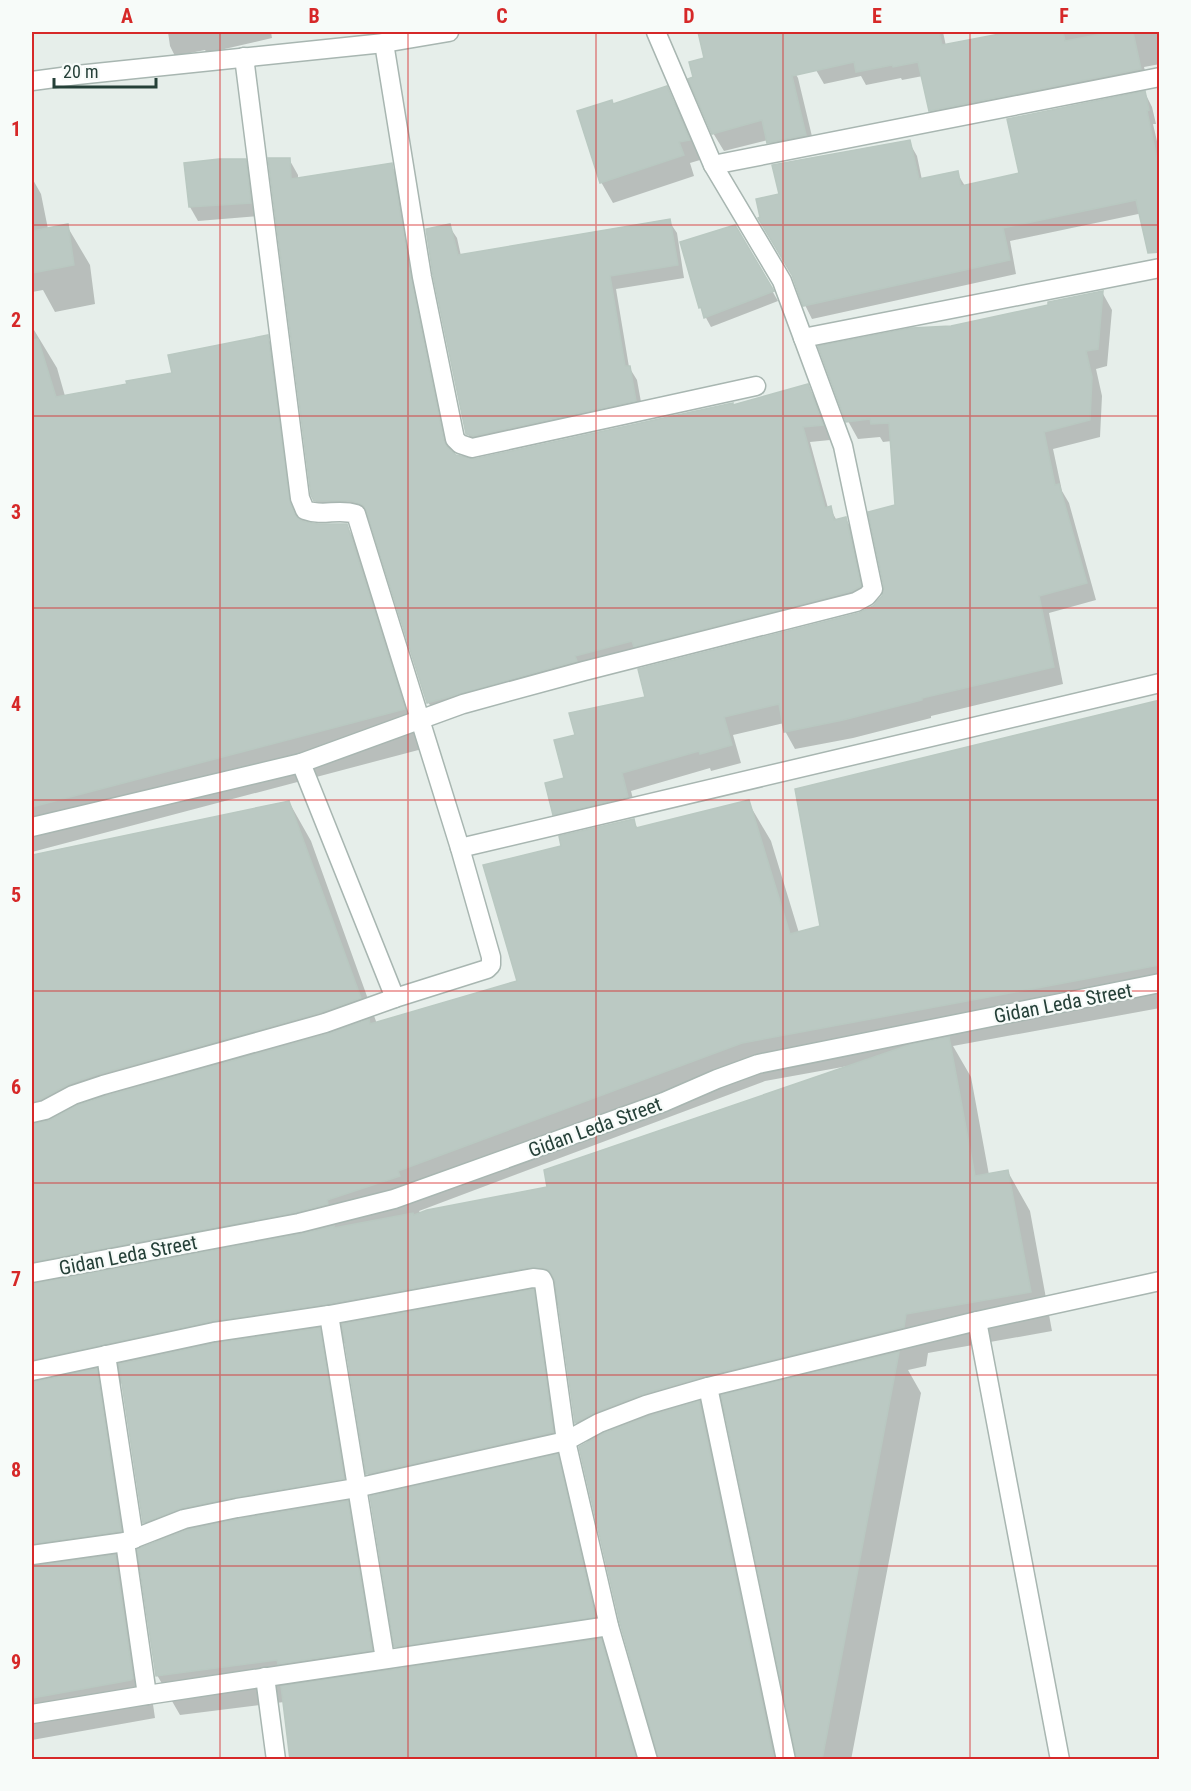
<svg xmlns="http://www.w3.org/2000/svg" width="1191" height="1791" font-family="'Roboto Condensed',sans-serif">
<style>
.shadow{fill:#0003;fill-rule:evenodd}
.building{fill:#bbc9c3;stroke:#b9c8c1;stroke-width:1.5}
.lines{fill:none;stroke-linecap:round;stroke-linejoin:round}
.street-casing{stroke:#a8b6b1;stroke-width:21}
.street{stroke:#fff;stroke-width:18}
.grid{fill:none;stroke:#d62828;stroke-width:1.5;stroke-opacity:0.55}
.labels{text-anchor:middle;stroke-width:4.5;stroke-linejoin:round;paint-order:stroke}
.street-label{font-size:20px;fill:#254038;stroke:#f7fbf9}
.neatline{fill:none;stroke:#d62828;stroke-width:2}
.grid-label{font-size:20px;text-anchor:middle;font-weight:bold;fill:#d62828}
</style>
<rect width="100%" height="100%" fill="#e6eeea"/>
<!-- shadow -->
<g class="shadow">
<path d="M168,32H271L272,38L207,53L205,50L175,56L170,46Z"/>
<path d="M699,32H745L749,51L787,59L798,78L816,153L779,161L768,140L724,151L713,133L695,78L706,59Z"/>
<path d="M808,32H943L946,46L1007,34V32H1160V64L1144,67L1148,83L938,124L930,111L923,76L902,80L901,78L866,85L861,76L824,84L816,70Z"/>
<path d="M666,88L678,108L700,160L690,163L694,176L613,203L601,182L613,105Z"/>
<path d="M1145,93L1152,107L1156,124H1153L1160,154V216L1143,213L1010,241L1016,274L812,319L805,305L780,195L909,142L917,156L922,180L957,173L965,186L1020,174Z"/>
<path d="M289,159L298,175V180L391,165L400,180L419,296L451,452L455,456L474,461L733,406L807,385L816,400L830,440L810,442L828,508H830L837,521L846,519L854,534L869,602L437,717L428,702L371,519L361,516H324L312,495Z"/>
<path d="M245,160L253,174L258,216L198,221L190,207L185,164Z"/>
<path d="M32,178L41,194L48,229L67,226L90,265L95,304L55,312L43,290L32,292Z"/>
<path d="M669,221L677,233L684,278L616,289L629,367L637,380L643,413L475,446L468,434L449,226L457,238L461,256Z"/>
<path d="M735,226L778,301L711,327L700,307Z"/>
<path d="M1102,292L1112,310L1107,366L1096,369L1102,396L1100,437L1053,449L1062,491L1069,503L1096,600L1049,613L1063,684L931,716V718L853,738L795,749L785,731L784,723L733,735L741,763L711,771L710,768L631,791L637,815L565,832L554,814L577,736L646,698L860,614L876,605L885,593L897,506L892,441L883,442L880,437L858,439L848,421L952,328Z"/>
<path d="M32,330H34L57,368L65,396L129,385L174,374L267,337L290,376L309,524L346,525L369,564L426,748L32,852Z"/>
<path d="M1160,702V1008L953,1046L971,1077L989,1175L1008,1172L1030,1211L1052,1331L928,1353L926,1366L908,1370L921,1393L851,1760H798L727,1415L709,1420L788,1760H660L588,1443L576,1423L560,1306L554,1305L575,1472L646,1760H291L284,1702L180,1715L157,1675L142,1570L124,1573L137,1595L155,1718L32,1740V856L289,802L311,841L377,1024L519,982L563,847L633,820L638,829L748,802L771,841L799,933L822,927ZM848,1066L548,1189L421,1214L419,1211L765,1081ZM346,1343L368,1474L380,1496L396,1646L409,1669L391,1671L370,1542L328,1346ZM123,1383L144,1522L157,1544L140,1550L118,1409L106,1387Z"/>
</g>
<!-- building -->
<g class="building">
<path d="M698,32H939L942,45L1010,32H1063L1065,41L1112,32H1133L1141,69L929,111L918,62L893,67L892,65L856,72L854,62L792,76L806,135L767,143L762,120L712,134L688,79L693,77L689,62L704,58Z"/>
<path d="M667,86L690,140L679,142L684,155L600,183L577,111L612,100L613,104Z"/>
<path d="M1145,91L1149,110L1147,111L1160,174V252L1148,253L1136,200L1003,228L1010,260L803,306L792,275L758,218L760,217L756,199L779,194L772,165L910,140L919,179L958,171L961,186L1019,173L1007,119Z"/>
<path d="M268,158H290L291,179L392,163L411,279L444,441L447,447L456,455L474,459L733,403V405L808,384L823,425L803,427L825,508L831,506L834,520L846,517L861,586L852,591L634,647L632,641L575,656L577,661L427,703L366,510L363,505L352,501H314L311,495Z"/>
<path d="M219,159H246L251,203L189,207L184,163Z"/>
<path d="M670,219L678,265L610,276L625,366H630L636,401L473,436L466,434L433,275L426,229L450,224L458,255Z"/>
<path d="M68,224L74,265L32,273V231Z"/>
<path d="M735,225L774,291L704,318L701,307L699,308L680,242Z"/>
<path d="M1103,291L1098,349L1086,351L1092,377L1090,420L1044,432L1055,485L1059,484L1087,583L1039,596L1054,667L922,698V700L843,720L784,732L779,704L724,717L732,745L700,754L699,751L622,773L628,797L553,815L545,783L564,778L554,740L575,735L569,713L645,697L638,669L859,613L873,606L882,596L884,587L868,512L895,505L889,423L871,424L870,419L846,422L818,346L911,328L951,326L1048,305V302Z"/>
<path d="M268,335L290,502L295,515L302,521L318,524H347L405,709L32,807V340L38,339L56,397L127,384L126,381L172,373L168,355Z"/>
<path d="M1160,700V965L742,1043L398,1171L400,1176L327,1200L328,1204L297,1212L32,1262V1124L48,1121L77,1105L106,1096L328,1034L369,1019L370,1024L517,981L483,865L561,846L559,836L634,819L636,828L749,800L790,934L820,926L795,789Z"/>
<path d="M289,801L361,998L322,1012L99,1074L69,1084L41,1099L32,1102V855Z"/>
<path d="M949,1037L975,1176L1008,1170L1031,1292L906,1314L904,1327L705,1376L643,1394L595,1412L575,1423L555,1281L549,1270L543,1268L531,1267L327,1304L212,1321L32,1360V1284L301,1234L334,1226V1228L413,1213L414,1215L427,1210L547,1187L544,1170L912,1044Z"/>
<path d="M534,1289L553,1432L366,1474L342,1324Z"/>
<path d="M320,1328L344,1479L235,1497L182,1508L143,1523L119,1364L216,1343Z"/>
<path d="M899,1352L822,1760H797L721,1395Z"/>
<path d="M97,1369L121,1531L32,1544V1382Z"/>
<path d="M699,1401L774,1760H659L620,1623L579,1447L604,1433L650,1416Z"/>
<path d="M558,1454L595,1617L394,1647L370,1496Z"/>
<path d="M348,1501L372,1650L278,1664L277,1660L156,1676L137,1549L187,1530L239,1519Z"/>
<path d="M115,1555L133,1678L131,1680L32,1698V1566Z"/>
<path d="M601,1639L636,1760H290L281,1686Z"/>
</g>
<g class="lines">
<!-- street casing -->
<g class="street-casing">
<g id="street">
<path d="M384,43L422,277L455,439L460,444L472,448L756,386"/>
<path d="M32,81L77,75L384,43L449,32"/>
<path d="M713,165L1160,77"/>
<path d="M803,338L1160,268"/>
<path d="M301,763L395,998"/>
<path d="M32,827L301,763L463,704L584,671L856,602L867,596L873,589L843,446L782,281L713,165L656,32"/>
<path d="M460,848L1160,683"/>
<path d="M32,1113L45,1110L73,1095L103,1085L325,1023L395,998L487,969L491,965V957L460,848L356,514C337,508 324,517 305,510L300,498L244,57"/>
<path d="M32,1273L299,1223L394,1199L664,1102L717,1079L758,1064L1160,983"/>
<path d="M329,1315L385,1659"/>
<path d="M977,1321L1060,1760"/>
<path d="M106,1355L134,1539"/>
<path d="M32,1371L214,1332L329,1315L533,1278L542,1279L544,1283L566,1441L609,1626L648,1760"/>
<path d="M708,1387L786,1760"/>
<path d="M125,1542L147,1695"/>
<path d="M32,1555L125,1542L184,1519L237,1508L356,1488L566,1441L599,1423L646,1405L708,1387L977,1321L1160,1281"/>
<path d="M265,1677L276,1760"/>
<path d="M32,1714L147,1695L609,1626"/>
</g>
</g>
<!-- street -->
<use href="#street" class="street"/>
</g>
<!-- grid -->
<path class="grid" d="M220,32V1760M408,32V1760M596,32V1760M783,32V1760M970,32V1760M32,225H1160M32,416H1160M32,608H1160M32,800H1160M32,991H1160M32,1183H1160M32,1375H1160M32,1566H1160"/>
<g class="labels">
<!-- street labels -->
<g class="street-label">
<text transform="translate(1063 1003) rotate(-11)" y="7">Gidan Leda Street</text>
<text transform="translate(595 1127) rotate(-20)" y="7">Gidan Leda Street</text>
<text transform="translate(128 1255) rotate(-11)" y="7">Gidan Leda Street</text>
</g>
</g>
<!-- border -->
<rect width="1191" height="1791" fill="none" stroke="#f7fbf9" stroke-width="66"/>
<!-- scale -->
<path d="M54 78v9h102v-9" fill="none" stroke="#254038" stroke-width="3"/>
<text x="63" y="78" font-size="18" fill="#254038" stroke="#f7fbf9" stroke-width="4.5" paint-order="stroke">20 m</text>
<rect x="33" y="33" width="1125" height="1725" class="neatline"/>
<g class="grid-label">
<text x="127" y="23">A</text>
<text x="314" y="23">B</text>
<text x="502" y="23">C</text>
<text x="689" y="23">D</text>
<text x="877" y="23">E</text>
<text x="1064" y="23">F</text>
<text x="16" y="136">1</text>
<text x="16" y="327">2</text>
<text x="16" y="519">3</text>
<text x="16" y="711">4</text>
<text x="16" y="902">5</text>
<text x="16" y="1094">6</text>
<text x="16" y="1286">7</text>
<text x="16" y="1477">8</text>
<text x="16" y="1669">9</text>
</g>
</svg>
